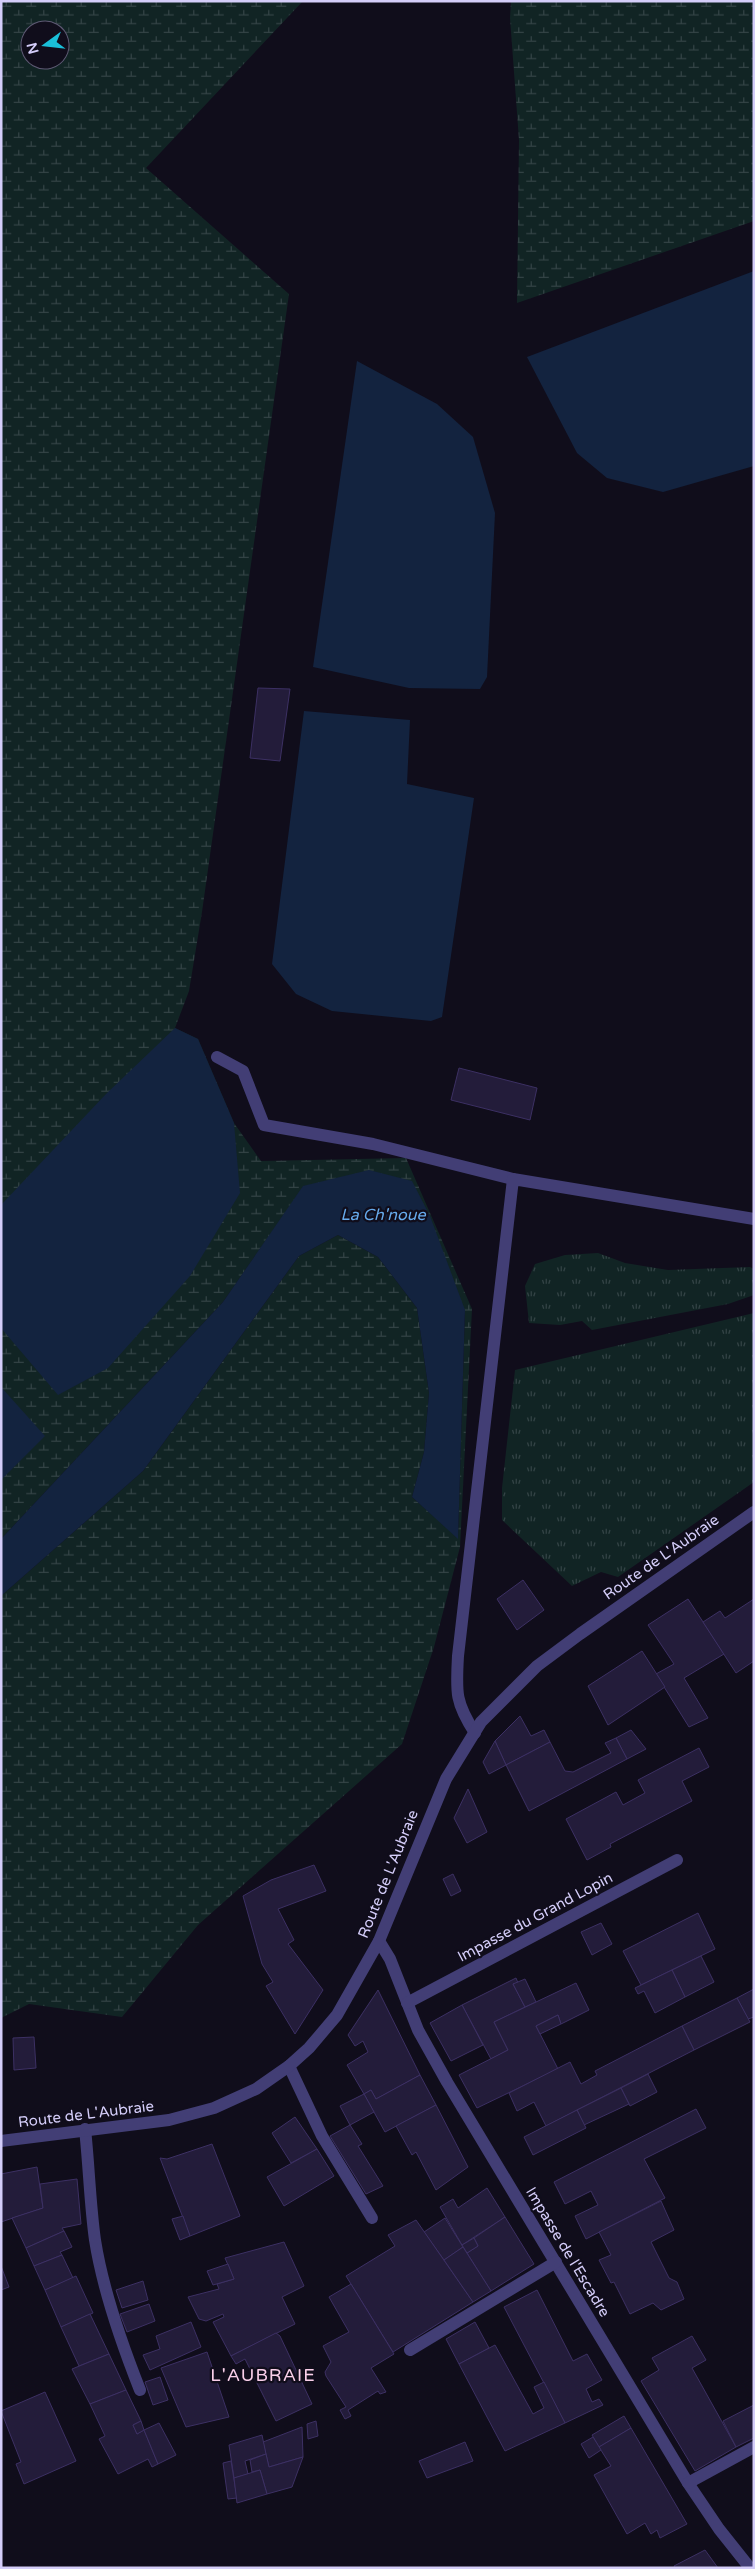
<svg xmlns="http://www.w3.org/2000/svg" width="755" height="2569" font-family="'Varela Round',sans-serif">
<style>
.grass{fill:url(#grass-tufts)}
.wetland{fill:url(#wetland-marsh);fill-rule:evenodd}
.water{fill:#13233f}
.building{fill:#231c3a;stroke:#3c3063}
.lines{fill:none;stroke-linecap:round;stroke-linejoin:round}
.minor{stroke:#423e75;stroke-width:12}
.labels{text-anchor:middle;stroke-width:4.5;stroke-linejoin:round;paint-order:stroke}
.street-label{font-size:15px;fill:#d4cdf9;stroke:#100d1b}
.water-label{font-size:16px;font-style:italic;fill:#67abed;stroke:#100d1b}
.quarter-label{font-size:18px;letter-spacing:1px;fill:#f9cfe9;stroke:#100d1b}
</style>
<defs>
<pattern id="grass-tufts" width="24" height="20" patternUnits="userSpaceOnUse" patternTransform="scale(1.25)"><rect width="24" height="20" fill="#112424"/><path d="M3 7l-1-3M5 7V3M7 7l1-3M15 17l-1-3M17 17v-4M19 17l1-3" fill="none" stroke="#334345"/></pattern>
<pattern id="wetland-marsh" width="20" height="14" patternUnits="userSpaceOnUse" patternTransform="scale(1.25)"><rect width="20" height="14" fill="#112424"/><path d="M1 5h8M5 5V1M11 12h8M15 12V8" fill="none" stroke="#334345"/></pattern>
</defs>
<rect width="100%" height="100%" fill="#100d1b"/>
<!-- grass -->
<g class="grass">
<path d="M598,1253L625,1263L668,1270L750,1267L754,1269V1295L728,1304L592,1330L582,1321L560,1325L529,1323L525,1286L535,1264L565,1255Z"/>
<path d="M754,1313V1482L618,1577L601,1572L572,1586L502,1520V1488L515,1370Z"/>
</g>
<!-- wetland -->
<g class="wetland">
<path d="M1,1H303L146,168L289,294L202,912L189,991L175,1028L198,1039L234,1123L261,1161L406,1158L472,1309L460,1547L434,1647L402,1744L198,1925L122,2017L29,2004L1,2018V1596L143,1471L299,1256L338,1235L378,1257L417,1308L429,1393L424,1452L412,1497L458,1538L465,1310L303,1187L223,1302L1,1539ZM30,30H60V60H30Z"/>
<path d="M511,1H754V221L517,303L519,140L510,18Z"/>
</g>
<!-- water -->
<g class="water">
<path d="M754,271V466L663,492L607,478L577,453L527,357Z"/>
<path d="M357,361L437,404L473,437L495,513L487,677L480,689L409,688L313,667Z"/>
<path d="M304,711L410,720L407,784L474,798L442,1017L431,1021L332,1011L296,994L272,964Z"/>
<path d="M175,1028L198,1039L234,1123L240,1193L190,1276L108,1368L58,1395L1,1328V1205L106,1094Z"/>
<path d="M369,1170L412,1181L430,1216L465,1310L458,1539L412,1497L424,1452L429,1393L417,1308L378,1257L338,1235L299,1256L143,1471L1,1596V1539L223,1302L303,1186Z"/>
<path d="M1,1387L45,1436L1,1480Z"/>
</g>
<!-- building -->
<g class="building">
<path d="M258,688L290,689L280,761L250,758Z"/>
<path d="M459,1068L537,1088L530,1120L451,1100Z"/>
<path d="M523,1580L544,1610L517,1630L497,1599Z"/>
<path d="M688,1599L724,1654L684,1678L708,1718L689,1727L656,1674L674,1664L648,1625Z"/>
<path d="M754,1599V1661L736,1673L703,1622L720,1611L725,1618Z"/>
<path d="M642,1651L665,1687L608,1725L588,1686Z"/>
<path d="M520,1716L531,1736L544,1730L550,1742L506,1765L495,1741Z"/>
<path d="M631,1730L646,1749L627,1759L616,1738Z"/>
<path d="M616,1738L627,1759L529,1811L506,1765L550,1742L565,1771L573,1772L611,1753L605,1743Z"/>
<path d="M495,1741L506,1765L489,1774L483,1762Z"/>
<path d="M699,1748L709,1767L682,1781L692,1801L610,1844L611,1847L587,1860L566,1819L616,1792L623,1805L645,1793L638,1780Z"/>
<path d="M468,1789L487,1832L467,1843L454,1818Z"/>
<path d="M314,1865L326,1891L278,1909L294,1940L288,1944L323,1990L295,2034L266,1986L273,1982L262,1964L243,1896L271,1880Z"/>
<path d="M453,1874L461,1891L451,1896L443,1879Z"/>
<path d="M698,1913L715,1949L641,1985L623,1951Z"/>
<path d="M601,1923L612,1944L592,1955L581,1932Z"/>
<path d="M701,1956L714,1982L685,1997L672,1970Z"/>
<path d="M672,1970L685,1997L655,2013L644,1991L638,1994L635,1988Z"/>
<path d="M516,1978L518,1983L513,1984L525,2007L494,2022L508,2050L491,2059L462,2005Z"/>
<path d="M525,1979L536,2002L525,2007L513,1984Z"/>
<path d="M576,1983L589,2010L561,2024L558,2015L536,2026L558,2069L477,2108L459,2075L508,2050L494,2022Z"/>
<path d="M754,1989V2017L748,2019L737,1998Z"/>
<path d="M378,1990L420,2075L376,2099L371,2090L364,2094L347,2065L368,2052L363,2041L355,2046L348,2035Z"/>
<path d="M737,1998L750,2022L694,2050L682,2026Z"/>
<path d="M462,2005L483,2045L451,2061L430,2023Z"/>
<path d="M558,2015L561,2024L540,2034L536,2026Z"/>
<path d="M682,2026L694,2050L546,2126L534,2102L517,2111L509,2093L570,2062L581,2084L597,2075L595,2071Z"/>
<path d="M34,2037L36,2068L14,2070L13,2038Z"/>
<path d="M648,2074L657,2092L630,2106L621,2088Z"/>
<path d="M420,2075L436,2105L385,2132L364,2094L371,2090L376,2099Z"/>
<path d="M621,2088L629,2104L584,2125L577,2110Z"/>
<path d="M364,2094L374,2112L350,2125L340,2106Z"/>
<path d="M436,2105L468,2167L436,2190L416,2152L412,2155L396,2126Z"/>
<path d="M696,2109L706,2128L644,2159L665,2198L586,2239L575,2216L598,2205L591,2191L565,2204L554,2182Z"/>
<path d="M577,2110L586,2128L533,2155L524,2137Z"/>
<path d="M295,2117L317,2149L291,2163L272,2133Z"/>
<path d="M350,2125L362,2144L358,2146L383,2186L366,2194L330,2136Z"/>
<path d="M212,2144L240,2216L190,2236L160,2158L167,2159Z"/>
<path d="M317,2149L334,2176L284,2206L267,2177Z"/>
<path d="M37,2167L43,2208L1,2222V2174Z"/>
<path d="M77,2179L81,2224L62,2228L64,2231L26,2248L12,2218L43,2208L40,2184Z"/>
<path d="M487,2188L505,2217L462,2245L440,2207L453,2199L458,2208Z"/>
<path d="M661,2201L674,2230L651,2242L669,2278L677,2282L684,2299L661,2310L653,2303L630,2314L614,2282L611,2283L599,2260L611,2255L599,2232Z"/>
<path d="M183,2216L190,2236L180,2240L172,2219Z"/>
<path d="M505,2217L534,2264L491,2291L467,2253L478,2246L474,2238Z"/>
<path d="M445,2218L463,2247L444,2260L424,2232Z"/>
<path d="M416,2220L473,2302L393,2352L346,2276L395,2246L388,2235Z"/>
<path d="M64,2231L72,2247L60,2252L62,2255L34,2266L26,2248Z"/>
<path d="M474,2238L478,2246L467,2253L462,2245Z"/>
<path d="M284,2242L304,2286L282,2297L295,2324L231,2356L213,2322L224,2317L223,2314L206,2321L199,2319L188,2297L219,2289L217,2284L234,2279L225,2258Z"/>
<path d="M463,2247L491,2291L473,2302L444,2260Z"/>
<path d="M62,2255L73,2278L45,2290L34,2266Z"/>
<path d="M228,2264L234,2279L213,2285L207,2271Z"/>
<path d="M1,2266L9,2287L1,2290Z"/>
<path d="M76,2276L93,2313L61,2327L45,2290Z"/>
<path d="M143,2281L148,2300L122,2308L116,2290Z"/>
<path d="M351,2284L394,2354L371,2368L386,2392L380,2394L378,2391L348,2410L351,2416L345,2419L340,2410L346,2407L326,2376L325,2372L331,2362L323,2346L349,2332L329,2297Z"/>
<path d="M537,2290L573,2361L587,2354L602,2380L586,2389L592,2402L599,2399L603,2405L565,2423L504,2307Z"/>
<path d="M149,2304L155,2321L127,2332L120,2314Z"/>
<path d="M90,2314L109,2354L79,2366L61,2327Z"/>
<path d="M191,2322L201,2347L150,2370L143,2355L160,2349L156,2336Z"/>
<path d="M475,2322L489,2348L459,2364L446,2339Z"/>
<path d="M276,2333L280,2336L312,2404L276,2421L245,2359L236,2364L231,2356Z"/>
<path d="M692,2336L706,2360L692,2368L736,2447L695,2471L641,2381L659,2370L652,2358Z"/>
<path d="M495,2345L533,2414L544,2408L534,2387L544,2382L565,2423L505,2451L459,2364Z"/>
<path d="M207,2352L229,2417L186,2427L161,2368Z"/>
<path d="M109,2354L126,2390L90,2404L72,2369Z"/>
<path d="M160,2377L168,2400L153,2405L145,2382Z"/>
<path d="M126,2390L141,2421L133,2425L137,2434L144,2430L158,2464L152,2467L148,2459L118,2474L99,2439L105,2436L90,2404Z"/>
<path d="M45,2392L76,2461L24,2484L16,2464L21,2462L1,2411Z"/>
<path d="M754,2405V2438L736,2447L723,2421Z"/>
<path d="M624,2416L631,2428L599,2447L592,2435Z"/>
<path d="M141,2421L144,2430L137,2434L133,2425Z"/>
<path d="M316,2421L318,2436L308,2439L307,2424Z"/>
<path d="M159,2423L176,2455L158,2464L144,2430Z"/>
<path d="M302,2427L303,2457L269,2467L263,2442Z"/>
<path d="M631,2428L687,2524L660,2538L657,2530L651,2534L645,2523L627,2534L594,2475L611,2466L599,2447Z"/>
<path d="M262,2435L266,2454L245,2461L248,2474L234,2478L229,2445Z"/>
<path d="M593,2437L601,2450L589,2458L581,2444Z"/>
<path d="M465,2442L473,2461L427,2478L419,2461Z"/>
<path d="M266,2454L269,2467L303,2457L292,2487L267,2494L260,2470L252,2472L250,2460Z"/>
<path d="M231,2461L237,2498L228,2499L223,2463Z"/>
<path d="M260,2470L267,2494L237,2503L234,2478Z"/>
<path d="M705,2550L718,2568H675L674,2566Z"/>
</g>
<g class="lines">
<!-- minor -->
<g class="minor">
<path d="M217,1057L243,1071L264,1125L373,1144L513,1179"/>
<path d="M475,1733C455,1702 456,1692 458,1656L513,1179L754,1219"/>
<path d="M379,1941L390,1959L418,2030L447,2082L688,2483L719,2529L750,2568"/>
<path d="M407,2003L677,1860"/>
<path d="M289,2066L322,2136L372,2218"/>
<path d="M85,2129C89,2166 90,2204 95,2240C103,2291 121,2342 140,2390"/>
<path d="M1,2141L169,2120L214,2108L256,2089L289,2066L309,2048L337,2015L379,1941L446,1779L481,1722L537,1666L580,1634L754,1512"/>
<path d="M410,2350L556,2262"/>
<path d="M688,2483L754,2447"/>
</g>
</g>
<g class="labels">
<!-- street labels -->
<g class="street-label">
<text transform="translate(661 1557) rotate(-35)" y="5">Route de L'Aubraie</text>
<text transform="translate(388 1874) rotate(-68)" y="5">Route de L'Aubraie</text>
<text transform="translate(535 1917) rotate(-28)" y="5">Impasse du Grand Lopin</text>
<text transform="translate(86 2114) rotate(-7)" y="5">Route de L'Aubraie</text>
<text transform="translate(568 2252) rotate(59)" y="5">Impasse de l'Escadre</text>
</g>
<!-- water labels -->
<g class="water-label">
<text x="383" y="1220">La Ch'noue</text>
</g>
<!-- quarter labels -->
<g class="quarter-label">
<text x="263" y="2381">L'AUBRAIE</text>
</g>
</g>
<!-- border -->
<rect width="755" height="2569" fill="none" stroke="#d4cdf9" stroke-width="5"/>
<!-- north arrow -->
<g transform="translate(45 45) rotate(255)"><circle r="24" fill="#100d1b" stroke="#5e5a74"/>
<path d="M0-4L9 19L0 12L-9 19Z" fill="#1abfd9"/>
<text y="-8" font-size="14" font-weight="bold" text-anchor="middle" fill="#d4cdf9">N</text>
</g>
</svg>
